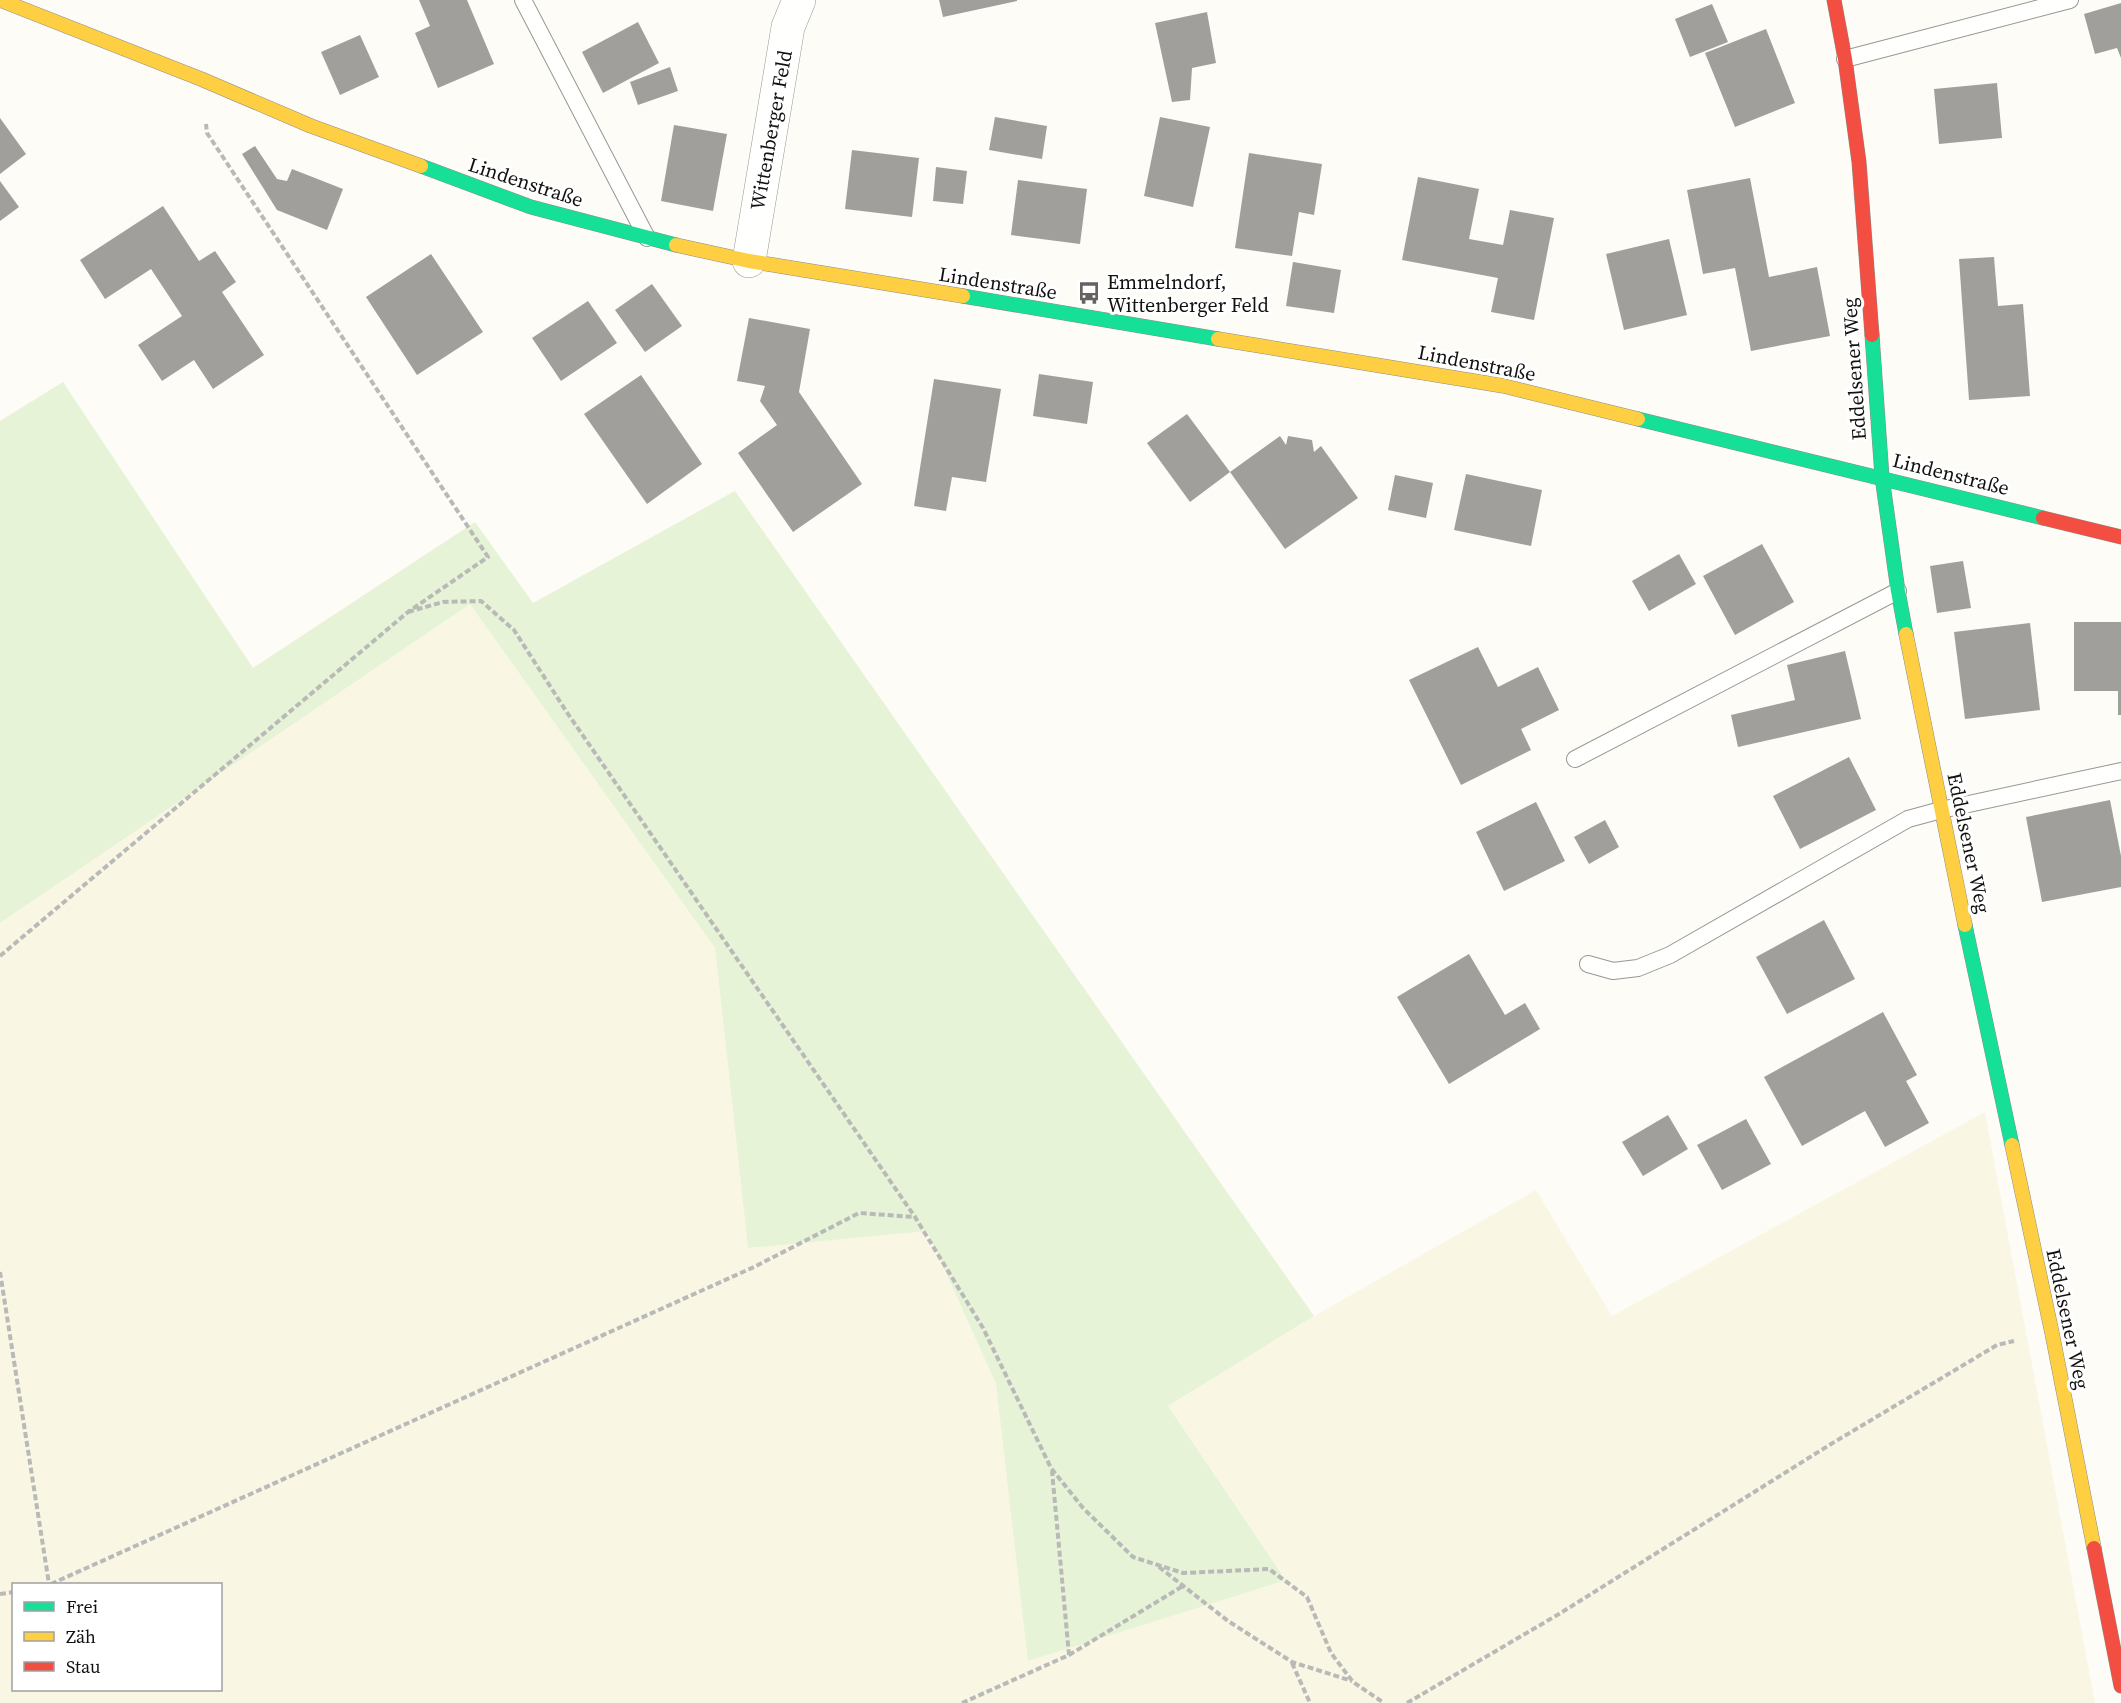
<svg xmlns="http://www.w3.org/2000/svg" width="2121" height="1703" font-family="'Source Serif 4',serif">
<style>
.farmland{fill:#f9f7e4;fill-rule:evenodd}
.green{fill:#e7f3d7}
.building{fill:#a19f9c}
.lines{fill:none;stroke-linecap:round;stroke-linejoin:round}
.lane-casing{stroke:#979795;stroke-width:18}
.street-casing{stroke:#979795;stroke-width:34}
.fast-casing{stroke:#8e8d8b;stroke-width:15}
.slow-casing{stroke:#8e8d8b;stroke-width:15}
.jam-casing{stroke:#8e8d8b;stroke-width:15}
.path{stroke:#b9b9b8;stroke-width:4;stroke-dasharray:6 3;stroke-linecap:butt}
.lane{stroke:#fffffe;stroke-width:16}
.street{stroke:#fffffe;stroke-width:33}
.fast{stroke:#16e098;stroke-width:14}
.slow{stroke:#ffcf43;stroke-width:14}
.jam{stroke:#f24e42;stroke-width:14}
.labels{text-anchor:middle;stroke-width:6;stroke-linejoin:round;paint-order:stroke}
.street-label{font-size:20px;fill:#111;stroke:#fff}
.poi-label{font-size:20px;fill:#111;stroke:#fff;text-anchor:start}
</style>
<rect width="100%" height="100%" fill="#fdfcf7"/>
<!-- farmland -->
<path class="farmland" d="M470,603L715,948L748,1248L926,1230L996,1384L1029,1660L1286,1579L1168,1406L1314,1316L1536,1190L1612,1316L1985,1112L2095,1703H0V923ZM14,1584H220V1690H14Z"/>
<!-- green -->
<path class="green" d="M63,382L253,668L475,522L533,603L735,491L1314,1316L1168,1406L1286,1580L1028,1661L996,1384L927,1231L748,1248L715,948L470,604L0,923V421Z"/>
<!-- building -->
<g class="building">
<path d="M419,0H467L494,64L438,88L415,33L430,26Z"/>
<path d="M939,0H1017V1L943,17Z"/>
<path d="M2121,3V58L2117,48L2095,54L2084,14Z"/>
<path d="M1712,4L1728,42L1690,57L1675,19Z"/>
<path d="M1207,12L1216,63L1192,68L1190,100L1172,102L1155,23Z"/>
<path d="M638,22L659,63L603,93L582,52Z"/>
<path d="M1766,29L1795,103L1735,127L1705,53Z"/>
<path d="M360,35L379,77L340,95L321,52Z"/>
<path d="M670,67L678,91L638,105L630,82Z"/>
<path d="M1997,83L2002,138L1939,144L1934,89Z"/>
<path d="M995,117L1047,126L1042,159L989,150Z"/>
<path d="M1160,117L1210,127L1193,207L1144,196Z"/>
<path d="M0,118L26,154L0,174Z"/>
<path d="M674,125L727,134L713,211L661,201Z"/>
<path d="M255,146L277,179L287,181L292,169L343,189L327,230L277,210L242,154Z"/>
<path d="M852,150L919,158L912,217L845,209Z"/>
<path d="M1249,153L1322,164L1314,215L1299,212L1292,256L1235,248Z"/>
<path d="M936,167L967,171L963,204L933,201Z"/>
<path d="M1418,177L1479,189L1469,239L1503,245L1510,210L1554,218L1534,320L1491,312L1498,278L1402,260Z"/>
<path d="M1750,178L1769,277L1817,267L1830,336L1751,351L1735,268L1703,274L1687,190Z"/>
<path d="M1018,180L1087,189L1080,244L1011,235Z"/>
<path d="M0,181L19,207L0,221Z"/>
<path d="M163,206L199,261L215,251L236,282L222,292L264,355L213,389L194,360L162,381L138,345L182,316L151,269L105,299L80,260Z"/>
<path d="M1669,239L1687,315L1624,330L1606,254Z"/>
<path d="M431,254L483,332L417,375L366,297Z"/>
<path d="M1994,257L1998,306L2023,304L2030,396L1969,400L1959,259Z"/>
<path d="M1293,262L1341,270L1334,313L1286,306Z"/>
<path d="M652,284L682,326L645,352L615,310Z"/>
<path d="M588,301L617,343L561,381L532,338Z"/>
<path d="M749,318L810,329L799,392L862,484L793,532L738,453L777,425L760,401L765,386L737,381Z"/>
<path d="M1039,374L1093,382L1087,424L1033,416Z"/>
<path d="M641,375L702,464L647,504L584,414Z"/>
<path d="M934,379L1001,389L986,482L952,477L946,511L914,506Z"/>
<path d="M1187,414L1230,472L1280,436L1286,445L1288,436L1312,440L1314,452L1321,446L1358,498L1285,549L1230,472L1190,502L1147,443Z"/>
<path d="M1466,474L1542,490L1531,546L1454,530Z"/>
<path d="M1395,475L1433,483L1426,518L1388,510Z"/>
<path d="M1762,544L1794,602L1735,635L1703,576Z"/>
<path d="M1679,554L1696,584L1649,611L1632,581Z"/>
<path d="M1963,561L1971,608L1937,613L1930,566Z"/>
<path d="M2074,622H2121V715H2118V691H2074Z"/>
<path d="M2030,623L2040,710L1965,719L1954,632Z"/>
<path d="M1478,647L1498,687L1538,667L1559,710L1521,729L1531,750L1461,785L1409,680Z"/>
<path d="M1845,651L1861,719L1738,747L1731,715L1795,700L1787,665Z"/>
<path d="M1849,757L1876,810L1800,849L1773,796Z"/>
<path d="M2110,800L2121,856V887L2042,902L2026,817Z"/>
<path d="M1536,802L1565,861L1504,891L1476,832Z"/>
<path d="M1605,820L1619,847L1589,864L1574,837Z"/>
<path d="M1824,920L1855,979L1787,1014L1756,957Z"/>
<path d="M1469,954L1505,1015L1525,1003L1540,1029L1449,1084L1397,997Z"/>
<path d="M1883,1012L1917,1075L1906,1081L1929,1123L1885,1147L1865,1111L1802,1146L1764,1077Z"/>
<path d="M1668,1115L1688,1149L1643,1176L1622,1142Z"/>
<path d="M1746,1119L1771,1164L1722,1190L1697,1145Z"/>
</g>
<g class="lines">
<!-- lane casing -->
<g class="lane-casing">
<g id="lane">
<path d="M523,0L647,238"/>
<path d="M1845,59L2070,0"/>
<path d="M1575,759L1898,591"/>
<path d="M1588,964L1613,971L1638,968L1670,955L1908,819L1941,810L2121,771"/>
</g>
</g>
<!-- street casing -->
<g class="street-casing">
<path id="street" d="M749,261L788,27L799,0"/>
</g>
<!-- fast casing -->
<g class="fast-casing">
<g id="fast">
<path d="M421,166L531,207L676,245"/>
<path d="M963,296L1218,339"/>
<path d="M1872,335L1882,477L1898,591L1906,634"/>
<path d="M1638,419L2043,518"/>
<path d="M1965,925L2012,1145"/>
</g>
</g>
<!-- slow casing -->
<g class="slow-casing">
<g id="slow">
<path d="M0,0L201,79L311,126L421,166"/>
<path d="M676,245L749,261L963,296"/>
<path d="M1218,339L1504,386L1638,419"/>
<path d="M1906,634L1965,925"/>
<path d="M2012,1145L2052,1333L2094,1548"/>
</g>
</g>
<!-- jam casing -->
<g class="jam-casing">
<g id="jam">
<path d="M1834,0L1845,59L1859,162L1872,335"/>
<path d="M2043,518L2121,537"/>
<path d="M2094,1548L2121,1686"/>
</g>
</g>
<!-- path -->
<g class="path">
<path d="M408,612L443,602L481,601L514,630L566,711L915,1217L983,1328L1051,1468L1083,1508L1133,1557L1183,1573L1269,1569L1307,1597L1331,1653L1353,1682L1384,1703"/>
<path d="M0,956L408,612L488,557L207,133L206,124"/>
<path d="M0,1272L49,1584"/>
<path d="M1159,1567L1228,1621L1292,1662L1352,1681"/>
<path d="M51,1584L754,1267L859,1213L914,1217"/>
<path d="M0,1594L14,1592"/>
<path d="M1069,1655L1183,1586"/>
<path d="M1292,1663L1310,1703"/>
<path d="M962,1703L1069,1655L1052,1471"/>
<path d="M1407,1703L1559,1614L1831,1444L1997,1345L2014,1341"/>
</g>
<!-- lane -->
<use href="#lane" class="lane"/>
<!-- street -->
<use href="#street" class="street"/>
<!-- fast -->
<use href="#fast" class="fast"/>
<!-- slow -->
<use href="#slow" class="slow"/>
<!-- jam -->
<use href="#jam" class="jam"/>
</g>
<!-- icons -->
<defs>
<g id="bus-bare" transform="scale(1.8)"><path d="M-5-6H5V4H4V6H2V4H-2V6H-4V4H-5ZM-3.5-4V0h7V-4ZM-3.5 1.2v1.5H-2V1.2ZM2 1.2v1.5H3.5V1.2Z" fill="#646362" stroke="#fff" stroke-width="2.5" paint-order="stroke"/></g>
</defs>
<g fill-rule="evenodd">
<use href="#bus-bare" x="1089" y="293"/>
</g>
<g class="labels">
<!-- street labels -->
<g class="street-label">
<text transform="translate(771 130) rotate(-80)" y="7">Wittenberger Feld</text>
<text transform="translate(526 182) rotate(18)" y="7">Lindenstraße</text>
<text transform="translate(998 283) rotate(9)" y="7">Lindenstraße</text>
<text transform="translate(1477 363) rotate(11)" y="7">Lindenstraße</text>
<text transform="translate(1854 369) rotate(-94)" y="7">Eddelsener Weg</text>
<text transform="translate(1951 474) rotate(14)" y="7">Lindenstraße</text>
<text transform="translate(1969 843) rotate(78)" y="7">Eddelsener Weg</text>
<text transform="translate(2068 1319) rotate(78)" y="7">Eddelsener Weg</text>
</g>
<!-- poi labels -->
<g class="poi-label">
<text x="1107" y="289">Emmelndorf,<tspan x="1107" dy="23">Wittenberger Feld</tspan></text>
</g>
</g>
<!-- legend -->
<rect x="12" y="1583" width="210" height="108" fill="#ffffff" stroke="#a0a0a0" stroke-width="1.5"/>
<rect x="24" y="1602" width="30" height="9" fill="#16e098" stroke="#a0a0a0" stroke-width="1.5"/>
<text x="66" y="1613" font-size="18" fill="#111111">Frei</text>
<rect x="24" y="1632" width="30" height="9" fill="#ffcf43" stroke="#a0a0a0" stroke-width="1.5"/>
<text x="66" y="1643" font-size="18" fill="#111111">Zäh</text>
<rect x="24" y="1662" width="30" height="9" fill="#f24e42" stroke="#a0a0a0" stroke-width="1.5"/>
<text x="66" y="1673" font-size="18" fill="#111111">Stau</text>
</svg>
